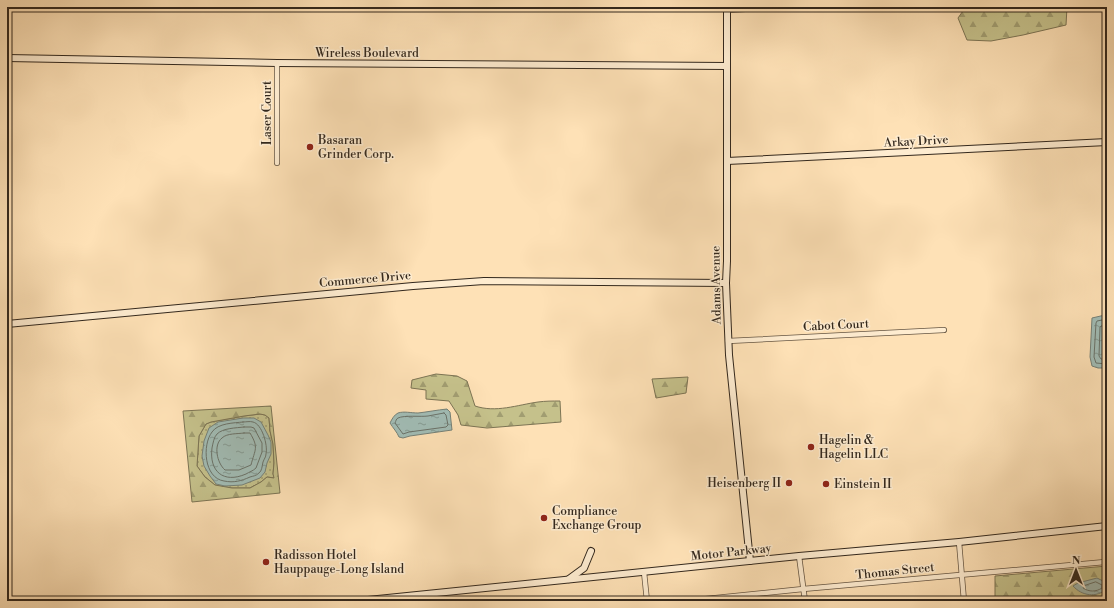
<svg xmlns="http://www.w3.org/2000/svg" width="1114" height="608" font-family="'Libre Bodoni',serif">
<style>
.grass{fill:url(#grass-dots);stroke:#7c7454}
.forest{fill:url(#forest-firs);stroke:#7c7454;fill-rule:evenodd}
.water{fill:url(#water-ripples);stroke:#758178}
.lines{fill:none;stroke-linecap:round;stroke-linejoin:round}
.shore{stroke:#6a7269;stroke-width:1}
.street-casing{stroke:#665643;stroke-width:6}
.secondary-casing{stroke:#33281d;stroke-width:8}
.street{stroke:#feecd0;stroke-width:4.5}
.secondary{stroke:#feecd0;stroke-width:6}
.poi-dot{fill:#8f2418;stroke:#feecd0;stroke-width:1.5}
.labels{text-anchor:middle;stroke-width:3;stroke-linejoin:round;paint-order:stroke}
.street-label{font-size:12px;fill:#33281d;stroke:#feecd0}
.poi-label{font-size:12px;fill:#33281d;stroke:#feecd0;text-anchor:start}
</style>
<defs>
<pattern id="grass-dots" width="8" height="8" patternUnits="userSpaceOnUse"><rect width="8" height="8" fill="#c5c18b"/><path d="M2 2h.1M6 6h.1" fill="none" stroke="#a19d71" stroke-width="1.8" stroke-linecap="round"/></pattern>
<pattern id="forest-firs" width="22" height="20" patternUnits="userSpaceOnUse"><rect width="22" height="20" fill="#c5c18b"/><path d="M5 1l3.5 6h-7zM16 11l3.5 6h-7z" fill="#a19d71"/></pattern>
<pattern id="water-ripples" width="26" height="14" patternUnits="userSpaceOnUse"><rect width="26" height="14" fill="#a1bcb5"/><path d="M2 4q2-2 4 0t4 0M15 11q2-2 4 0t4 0" fill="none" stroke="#849993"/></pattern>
</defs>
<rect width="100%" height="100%" fill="#fee1b6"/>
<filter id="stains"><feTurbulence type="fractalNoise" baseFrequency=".005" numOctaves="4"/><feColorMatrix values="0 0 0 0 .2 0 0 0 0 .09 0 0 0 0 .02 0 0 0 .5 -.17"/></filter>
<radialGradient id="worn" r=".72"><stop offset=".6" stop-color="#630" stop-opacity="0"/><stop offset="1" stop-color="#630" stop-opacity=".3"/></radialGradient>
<!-- grass -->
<path class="grass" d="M260,414L265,415L269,418L270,431L273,444L274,463L273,474L275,478L267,477L261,482L250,488H232L215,485L205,477L197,466L199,436L206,424L211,422L244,416Z"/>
<!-- forest -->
<g class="forest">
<path d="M1067,7L1066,25L1023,35L991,41L967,40L958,18L965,8Z"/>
<path d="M436,374L457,376L467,381L475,406C496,413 517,405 538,402C545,401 553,401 560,401L561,422L487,428L461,425L458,415L449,401L426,399V390L411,388L412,380Z"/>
<path d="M688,377L686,393L656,398L652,379Z"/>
<path d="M271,406L280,493L192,502L183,411ZM260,414L265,415L269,418L270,431L273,444L274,463L273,474L274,478L267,477L261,482L250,488H232L215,485L205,477L197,466L199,436L206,424L211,422L244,416Z"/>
<path d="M1107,566V601H995V576Z"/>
</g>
<!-- water -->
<g class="water">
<path d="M1105,315L1107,316V368H1098L1092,366L1090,357L1092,318Z"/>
<path d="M447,409L450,412L452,430L410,436L403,438L399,437C397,432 393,428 390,423C392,419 394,415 398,413C404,411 411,413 418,413C427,412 437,410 447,409Z"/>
<path d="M243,418H254L261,422L268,435L271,442V454L267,463L265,472L260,478L242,485L225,486L216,484L210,476L204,466L202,456L204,441L209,428L218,422Z"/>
<path d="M1097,578L1107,583V589C1096,598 1082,596 1073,586L1078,583Z"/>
</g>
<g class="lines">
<!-- shore -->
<g class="shore">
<path d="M1107,319L1097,321L1096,323L1094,357L1096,363L1107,364"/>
<path d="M1107,325L1101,326L1100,327L1099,356L1101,359H1107"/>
<path d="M444,413L446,415L448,425L446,427L409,432L403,434L395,423C396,421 396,419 398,418C404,415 421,417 428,416C433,415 439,414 444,413Z"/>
<path d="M243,422C246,422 250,421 253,422C262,424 268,445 266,454C266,457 264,459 263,462C262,466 262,471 259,473C256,476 253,476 250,477C241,481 234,483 224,481C204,478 202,445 212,432C218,423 234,423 243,422Z"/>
<path d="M244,427H251L254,428L262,443V452L256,468C253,471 249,472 246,474C223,484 209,471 212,448C213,443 214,437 217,434C223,428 236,428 244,427Z"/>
<path d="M244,433H250C259,448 255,449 251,465L239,470H225C217,463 213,445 222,438C227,433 238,434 244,433Z"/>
<path d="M1096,582L1102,585V588C1096,592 1089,592 1083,588L1084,586Z"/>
</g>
<!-- street casing -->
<g class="street-casing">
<g id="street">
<path d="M727,10L784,7"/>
<path d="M277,63V163"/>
<path d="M728,341L944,330"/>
<path d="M959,542L964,601"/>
<path d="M799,556L805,601"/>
<path d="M644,572L647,601"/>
<path d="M686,601L803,589L1105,562"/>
</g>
</g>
<!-- secondary casing -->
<g class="secondary-casing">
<g id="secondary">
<path d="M727,7V261L726,283L729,355L750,561"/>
<path d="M7,58L277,63L727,66"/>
<path d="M727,161L1107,142"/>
<path d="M7,324L413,286L484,281L726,283"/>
<path d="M569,579L584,568L591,551"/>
<path d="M358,601L799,556L959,542L1107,526"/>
</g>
</g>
<!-- street -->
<use href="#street" class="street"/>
<!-- secondary -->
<use href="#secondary" class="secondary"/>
</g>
<!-- markers -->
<g class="poi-dot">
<circle cx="310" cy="147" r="4"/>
<circle cx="811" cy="447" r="4"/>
<circle cx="789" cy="483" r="4"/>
<circle cx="826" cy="484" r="4"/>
<circle cx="544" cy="518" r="4"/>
<circle cx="266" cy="562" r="4"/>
</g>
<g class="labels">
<!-- street labels -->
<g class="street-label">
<text x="367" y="57">Wireless Boulevard</text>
<text transform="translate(267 113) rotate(-90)" y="4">Laser Court</text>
<text transform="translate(916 141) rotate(-3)" y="4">Arkay Drive</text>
<text transform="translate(365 279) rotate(-5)" y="4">Commerce Drive</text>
<text transform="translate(716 285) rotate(-91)" y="4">Adams Avenue</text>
<text transform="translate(836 325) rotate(-3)" y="4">Cabot Court</text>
<text transform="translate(731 552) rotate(-6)" y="4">Motor Parkway</text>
<text transform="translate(895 571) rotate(-6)" y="4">Thomas Street</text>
</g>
<!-- poi labels -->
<g class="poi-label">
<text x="318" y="144">Basaran<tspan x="318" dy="14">Grinder Corp.</tspan></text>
<text x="819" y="444">Hagelin &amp;<tspan x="819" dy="14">Hagelin LLC</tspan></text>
<text x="781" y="487" text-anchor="end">Heisenberg II</text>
<text x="834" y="488">Einstein II</text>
<text x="552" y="515">Compliance<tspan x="552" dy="14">Exchange Group</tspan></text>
<text x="274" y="559">Radisson Hotel<tspan x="274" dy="14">Hauppauge-Long Island</tspan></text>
</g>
</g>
<!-- margin -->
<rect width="1114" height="608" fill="none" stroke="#fee1b6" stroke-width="24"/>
<rect x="8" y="8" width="1098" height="592" fill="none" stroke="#33281d" stroke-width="2"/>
<rect x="12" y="12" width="1090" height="584" fill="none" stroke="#33281d"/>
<!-- north arrow -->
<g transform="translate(1076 570)" stroke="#feecd0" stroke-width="3" paint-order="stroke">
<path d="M0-3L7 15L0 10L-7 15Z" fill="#33281d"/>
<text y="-6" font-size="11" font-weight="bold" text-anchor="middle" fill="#33281d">N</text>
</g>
<rect width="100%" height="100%" filter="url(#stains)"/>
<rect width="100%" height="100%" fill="url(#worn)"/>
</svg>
